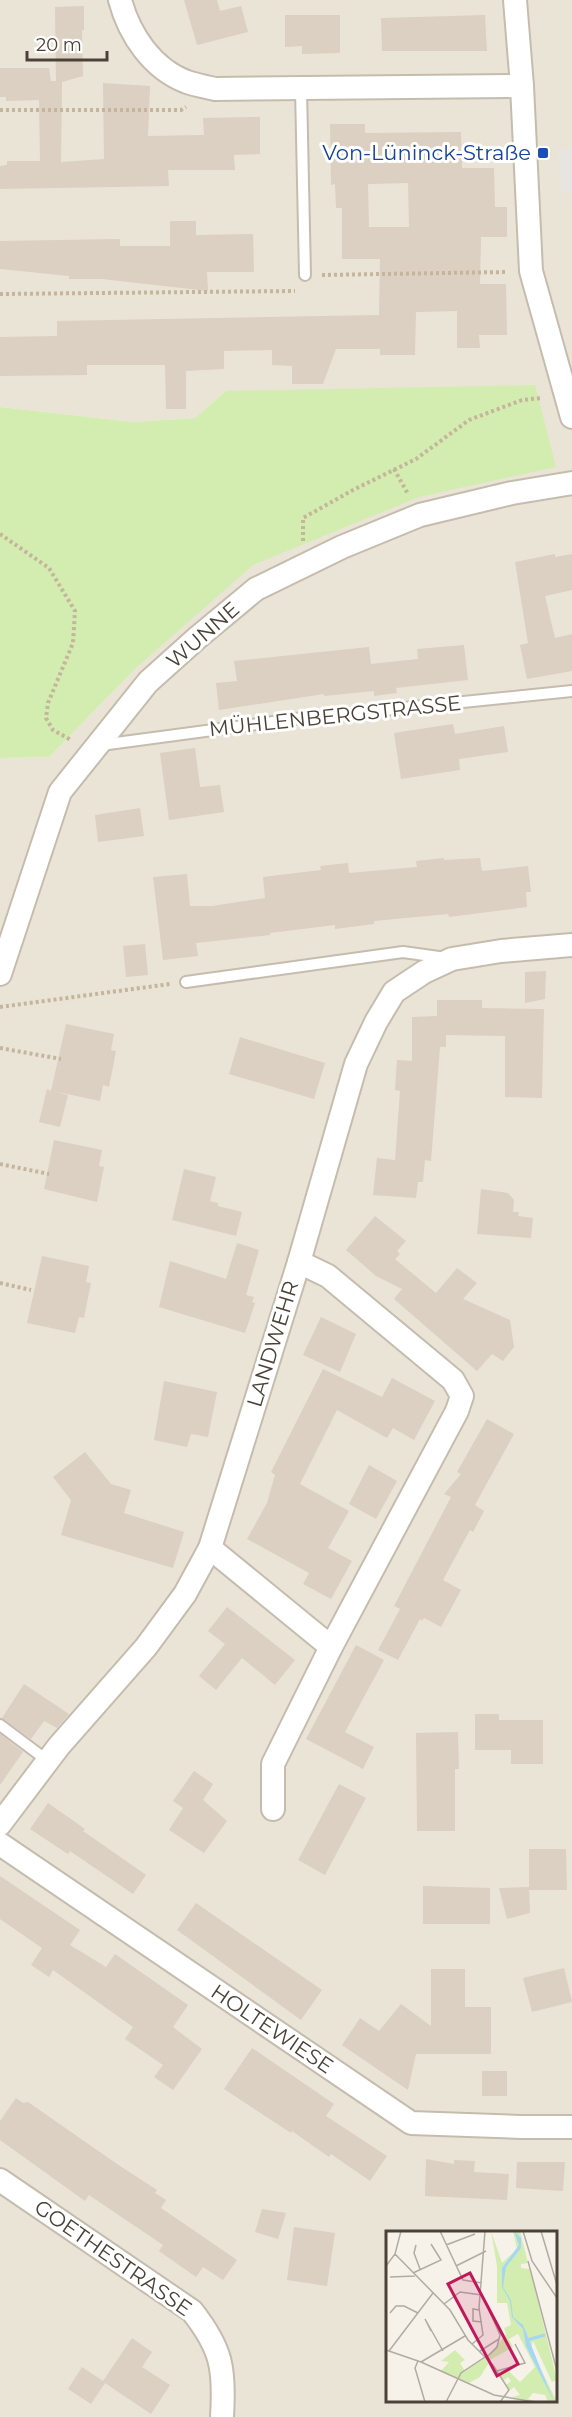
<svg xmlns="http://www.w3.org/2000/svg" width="572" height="2417" font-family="Montserrat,sans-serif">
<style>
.residential{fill:#eae4d7;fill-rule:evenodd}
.green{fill:#d3ecb0}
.parking{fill:#e7e5e1}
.building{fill:#dbd0c1;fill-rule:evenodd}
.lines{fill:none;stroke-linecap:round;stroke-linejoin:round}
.lane-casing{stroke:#c5bcae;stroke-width:14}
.street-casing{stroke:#c5bcae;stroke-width:26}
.path{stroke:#c5b59c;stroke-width:4;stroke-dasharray:3 3;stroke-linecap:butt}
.lane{stroke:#fff;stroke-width:10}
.street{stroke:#fff;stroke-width:22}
.transit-dot{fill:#1a4fb4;stroke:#fff;stroke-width:2}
.labels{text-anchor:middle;stroke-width:6;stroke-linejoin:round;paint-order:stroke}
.transit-label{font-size:21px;fill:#164399;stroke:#fff;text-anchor:end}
.street-label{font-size:21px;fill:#4a4237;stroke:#fff}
.inset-river{fill:none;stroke:#a3d7f5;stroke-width:3}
.inset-road{fill:none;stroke:#b1aca2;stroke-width:1.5}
.view{fill:#c2185b;fill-opacity:0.15;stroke:#c2185b;stroke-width:3}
.inset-edge{fill:none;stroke:#4a4237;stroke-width:3}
</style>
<rect width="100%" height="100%" fill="#f6f2ea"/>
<!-- residential -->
<path class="residential" d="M0,0H572V2417H0V758L49,757L137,667L226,391L195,418L133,422L0,407ZM388,2232H556V2400H388Z"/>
<!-- green -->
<path class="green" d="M535,385L556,467L419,497L253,565L137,667L49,757L0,758V407L133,422L195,418L226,391Z"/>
<!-- parking -->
<path class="parking" d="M572,149V192L562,193L558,150Z"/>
<!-- building -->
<g class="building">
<path d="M184,0H217L220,11L241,6L248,32L197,45Z"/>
<path d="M84,6V30H82L83,76L62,82L61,162L104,159L103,83L150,86L148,136L204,135L203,118L260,117V154L234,155L235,170H168L169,186L0,189V166L7,165V161H40L39,100L6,101V97H0V68H49L51,81H56L55,7Z"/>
<path d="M285,15H340V53L302,54V46L285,47Z"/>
<path d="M485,15L487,51H382L381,18Z"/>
<path d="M330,124H365V133L461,132L462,168H494L495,207H507V237H481L480,284H506L507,335H479L480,348H457V311L416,312L415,355H380V349H336L323,384H292V366L272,365V350L224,351V369L186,371V409H166L165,365H87V375L0,376V337L57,336V321L379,315L380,259H342V208H336L335,184L331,185ZM408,183L409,227H369L368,184Z"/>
<path d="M170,221H196V235L253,234L254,272H207L208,291L102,279H69V276L0,269V241L120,239V246H170Z"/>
<path d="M555,554V557L572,554V590L545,596L555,638L572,634V671L527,679L520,645L528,643L515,562Z"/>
<path d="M464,645L468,680L396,688L397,693L374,696V691L324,696V694L219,710L216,683L237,681L234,661L369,647L371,664L418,659L417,649Z"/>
<path d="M453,724L455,734L504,726L508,752L459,759L460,770L401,779L394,733Z"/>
<path d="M195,748L200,787L220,785L224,812L169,820L160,753Z"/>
<path d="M140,808L144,836L98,842L95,815Z"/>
<path d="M444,858V860L480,858L482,871L528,866L531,892H526L527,907L449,917L448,914L374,921V924L335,929V925L270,933V935L196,943L198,956L163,960L153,877L187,874L190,906H212L265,898L263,877L321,870L320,866L348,863L349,873L417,867L416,861Z"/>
<path d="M145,944L148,975L126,977L123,946Z"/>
<path d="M546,971L545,999L525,1003V972Z"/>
<path d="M437,1000H482V1008L544,1009L542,1098L505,1097V1036L446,1035V1047H440L431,1161L425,1160L423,1182H418L416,1198L373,1195L377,1158L395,1160L400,1091L395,1090L397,1060L412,1061V1017L437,1016Z"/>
<path d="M66,1024L114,1034L111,1050L116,1051L109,1087L103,1085L100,1101L53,1091L68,1095L60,1127L39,1122L47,1089L51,1091Z"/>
<path d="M240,1037L325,1063L314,1099L229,1074Z"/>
<path d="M54,1140L102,1150L99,1166L104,1167L97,1202L44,1189Z"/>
<path d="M184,1169L216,1177L210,1201L218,1203V1206L242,1212L236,1236L172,1220Z"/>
<path d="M481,1189L508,1193L514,1200L513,1212H519L518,1216L533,1218L531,1238L477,1234Z"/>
<path d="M375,1216L406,1241L397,1251L400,1254L395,1259L436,1293L457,1268L477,1283L463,1299L510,1320L514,1347L503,1361L492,1354L477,1371L394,1299L402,1289L376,1276L346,1250Z"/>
<path d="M237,1243L259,1250L246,1295L254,1297L252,1302L255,1303L245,1333L159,1307L170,1261L226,1279Z"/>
<path d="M42,1256L89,1266L86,1282L91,1283L84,1318L79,1317L75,1333L27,1323Z"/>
<path d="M321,1317L356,1334L340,1372L303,1355Z"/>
<path d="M323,1369L382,1397L392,1378L435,1401L414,1440L393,1428L387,1438L337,1410L300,1484L349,1511L328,1548L352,1561L331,1599L303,1584L309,1573L247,1539L267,1503L275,1475L271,1472Z"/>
<path d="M164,1381L217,1392L208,1437L191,1434L187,1447L154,1440Z"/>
<path d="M487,1419L514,1434L475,1505L484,1511L473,1532L470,1530L443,1580L461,1590L441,1627L424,1618L422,1621L420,1619L398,1660L378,1650L400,1609L394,1606L451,1497L444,1494L461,1474L457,1472Z"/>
<path d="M85,1452L111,1484L131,1490L124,1513L184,1532L173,1568L61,1535L71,1500L53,1477Z"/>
<path d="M369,1465L397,1481L376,1519L349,1504Z"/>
<path d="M227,1607L295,1660L275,1685L242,1658L216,1690L199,1676L225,1644L208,1631Z"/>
<path d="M356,1645L384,1660L345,1732L374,1747L363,1769L306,1739Z"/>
<path d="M24,1684L69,1714L57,1728L44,1721L31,1739L2,1718Z"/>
<path d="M475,1714H499V1720H543V1764H511V1750H475Z"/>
<path d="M458,1732L459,1769H455V1831H417L416,1733Z"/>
<path d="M0,1734L23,1752L0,1785Z"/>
<path d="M194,1771L213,1784L203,1800L227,1821L204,1853L169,1830L183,1808L173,1801Z"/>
<path d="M339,1784L366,1798L325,1875L298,1860Z"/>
<path d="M48,1803L85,1829L83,1831L146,1875L133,1894L70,1851L68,1854L30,1829Z"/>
<path d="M529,1849H566L567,1890H529Z"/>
<path d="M0,1876L80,1930L70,1945L106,1967L115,1954L188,2005L173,2027L202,2049L173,2090L154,2077L163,2065L125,2039L133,2027L53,1970L49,1977L31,1965L42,1948L0,1919Z"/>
<path d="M423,1886L490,1888V1924H423Z"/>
<path d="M529,1887L530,1913L507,1919L499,1888Z"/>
<path d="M196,1903L322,1990L301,2020L177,1930Z"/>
<path d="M564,1968L572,2002L532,2012L523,1978Z"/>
<path d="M431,1969H465V2007H491V2054H416L408,2090L342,2045L360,2018L379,2031L401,2004L431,2026Z"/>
<path d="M252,2048L334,2104L326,2116L387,2156L370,2181L331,2154L329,2157L292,2131L291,2133L224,2089Z"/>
<rect x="482" y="2071" width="25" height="25"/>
<path d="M16,2098L23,2103L28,2102L117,2164L157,2190L155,2193L166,2200L161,2208L237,2260L223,2280L203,2267L196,2277L159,2251L163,2245L89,2195L85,2201L0,2140V2121Z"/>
<path d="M426,2159L454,2164V2160L475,2161L474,2172L509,2174L507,2200L425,2196Z"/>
<path d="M517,2162H565L563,2191L516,2188Z"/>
<path d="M262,2209L286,2213L278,2239L255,2232Z"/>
<path d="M294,2227L335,2233L327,2286L287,2280Z"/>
<path d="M132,2338L152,2352L142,2367L170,2385L151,2414L105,2383L91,2404L68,2389L82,2367L103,2381Z"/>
</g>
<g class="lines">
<!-- lane casing -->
<g class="lane-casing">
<g id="lane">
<path d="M301,89L305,275"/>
<path d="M101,745L295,719L572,691"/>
<path d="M186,982L403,952L446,958"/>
<path d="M0,1725L48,1761"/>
</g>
</g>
<!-- street casing -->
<g class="street-casing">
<g id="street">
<path d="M120,0C129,34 152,69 187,82C196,85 206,87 215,89L522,86"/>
<path d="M515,0L522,86L531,271L572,417"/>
<path d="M0,974L60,792L148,682L197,638L256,589L342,547L420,515L512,493L572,483"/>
<path d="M210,1548L331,1647L457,1411L462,1396L453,1380L328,1276L299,1262"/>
<path d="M273,1809V1764L331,1647"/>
<path d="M0,1824L59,1746L146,1647L185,1594L210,1548L299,1262L356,1064L376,1022L394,992L424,972L452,959L501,951L572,945"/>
<path d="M0,1844L411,2123L521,2127H572"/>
<path d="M0,2180L192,2311C222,2349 225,2369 222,2417"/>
</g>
</g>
<!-- path -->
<g class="path">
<path d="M0,110H181L186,107"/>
<path d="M322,275L507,272"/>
<path d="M0,294L295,291"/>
<path d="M394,469L408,494"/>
<path d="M0,534L49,568L75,611L73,643L48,703L46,718L53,730L71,740"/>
<path d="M303,541V518L353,490L416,459L469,420L522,400L542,398"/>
<path d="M0,1007L170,984"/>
<path d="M0,1048L61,1059"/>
<path d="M0,1164L49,1174"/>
<path d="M0,1283L31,1290"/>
</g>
<!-- lane -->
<use href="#lane" class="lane"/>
<!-- street -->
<use href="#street" class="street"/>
</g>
<!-- markers -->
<rect class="transit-dot" x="537" y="147" width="12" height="12" rx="3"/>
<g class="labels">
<!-- transit labels -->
<g class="transit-label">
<text x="531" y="160">Von-Lüninck-Straße</text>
</g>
<!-- street labels -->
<g class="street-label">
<text transform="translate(203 635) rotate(-41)" y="7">WUNNE</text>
<text transform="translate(335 716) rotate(-6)" y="7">MÜHLENBERGSTRASSE</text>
<text transform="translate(273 1344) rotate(-73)" y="7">LANDWEHR</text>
<text transform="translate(272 2029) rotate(34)" y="7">HOLTEWIESE</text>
<text transform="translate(113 2258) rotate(35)" y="7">GOETHESTRASSE</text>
</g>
</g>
<!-- overview -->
<g transform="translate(386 2231)">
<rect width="171" height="171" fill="#f6f2ea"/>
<path d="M105,0L116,32L131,18L127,0H134L142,32L135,33V37L144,38L171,149L166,151L147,110L145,118L171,171H162L159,164L147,162L142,168L153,171L126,166L134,164L128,156L124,159L120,154L125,150L122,146L117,150L113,144L122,139L134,151L149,136L132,103L123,108L127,116L104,129L102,127L120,103L118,97L125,94L121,72H111V35ZM69,119L79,129L74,132L79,140L99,126L104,130L94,146L83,152L55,140L63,131L55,130Z" fill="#d3ecb0"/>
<path d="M128,0L135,7V17L120,36L117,56L125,69L127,86L137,94L168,171L140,115L137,98L126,86L124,70L116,56V37L133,14Z" fill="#a3d7f5"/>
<path class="inset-river" d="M141,109L159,104"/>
<path class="inset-road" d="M54,0L77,49L96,52M137,0L146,30L171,67M155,0L171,54M30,14L28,22L34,38M60,14L89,3M9,23L64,79L82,109L107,134L123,159L114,171M142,30L171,140M0,35L9,23L15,0M70,35L100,20M27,42L55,29L45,13M4,46L29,45M58,73L74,61L96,64M93,79L87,78V90L96,91M4,82L10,75H18L32,82M45,100L39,88L57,120M86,113L97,104L93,77L99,0M0,119L35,131L108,164L149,171M3,120L47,62M94,120L113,108M100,127L111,116L114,104L103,79M32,130L29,137L39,171M35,131L79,105M111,140L139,132L129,113M60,171L75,142L99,126"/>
<path class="view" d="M84,42L132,133L111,145L62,53Z"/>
<rect width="171" height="171" class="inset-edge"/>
</g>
<!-- scale -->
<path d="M27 51v9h80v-9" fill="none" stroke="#4a4237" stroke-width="3"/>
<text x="36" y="51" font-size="18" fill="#4a4237" stroke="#ffffff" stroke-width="4.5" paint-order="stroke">20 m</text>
</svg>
